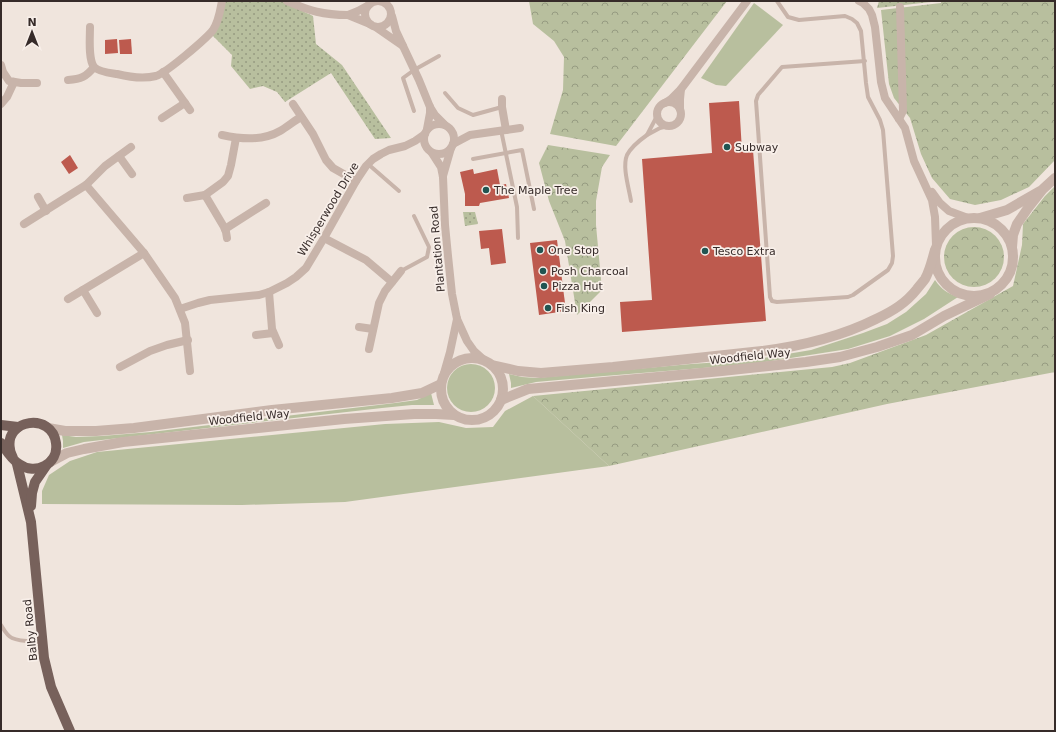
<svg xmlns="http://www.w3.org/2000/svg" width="1056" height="732" font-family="'DejaVu Sans',sans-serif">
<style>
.grass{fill:#b8bf9e}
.forest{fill:url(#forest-crowns)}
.park{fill:url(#park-dots)}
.building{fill:#bd5a4e}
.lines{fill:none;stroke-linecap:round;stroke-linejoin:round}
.service{stroke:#c8b4aa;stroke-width:4}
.minor{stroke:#c8b4aa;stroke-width:8}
.tertiary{stroke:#c8b4aa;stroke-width:10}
.primary{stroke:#77615b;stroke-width:10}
.poi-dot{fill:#215451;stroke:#f8efe9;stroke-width:1.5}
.labels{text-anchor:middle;stroke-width:3.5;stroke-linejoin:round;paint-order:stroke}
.poi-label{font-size:11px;fill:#362b29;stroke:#f8efe9;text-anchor:start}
.street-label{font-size:11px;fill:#362b29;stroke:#f8efe9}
</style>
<defs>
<pattern id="forest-crowns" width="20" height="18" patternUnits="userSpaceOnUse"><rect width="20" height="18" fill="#b8bf9e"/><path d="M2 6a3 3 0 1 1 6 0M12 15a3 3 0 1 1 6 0" fill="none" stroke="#969b81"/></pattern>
<pattern id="park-dots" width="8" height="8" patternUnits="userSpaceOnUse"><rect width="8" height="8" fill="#b8bf9e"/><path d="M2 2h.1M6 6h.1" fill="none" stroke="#969b81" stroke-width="1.8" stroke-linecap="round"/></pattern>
</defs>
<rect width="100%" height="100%" fill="#f0e5dd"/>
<!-- grass -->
<g class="grass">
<path d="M754,3L783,25L726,86L716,85L701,78Z"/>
<path d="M935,280C942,290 947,293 958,297L924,319L890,336L848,349L752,364L592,377L536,382L511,388V383L509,374L522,377L536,378L691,364L752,360L811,350L863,333L887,324L906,312L926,294Z"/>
<circle cx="471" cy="388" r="24"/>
<path d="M431,393L434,405H412L382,408L84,442L63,448V441L62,435L76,437L102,436L151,432L395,403L417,400Z"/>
<path d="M533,396L609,466L345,502L242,505L42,504V491L49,475L70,461L97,452L385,424L439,422L466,428L493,427L505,411Z"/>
</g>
<!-- forest -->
<g class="forest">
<path d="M529,1H727L616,146L550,134L563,90L564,57L554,41L533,24Z"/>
<path d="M941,1H1055V160L1029,187L1001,200L975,205L950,199L932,178L921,154L910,118L894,98L889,84L881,10L941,3Z"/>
<path d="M548,145L610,155L602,167L596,201V225L602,290L577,315L565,241L549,201L539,163Z"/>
<path d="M1055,186V372L887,404L609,466L533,396L832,367L850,363L926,335L1013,286L1022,245L1023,224L1045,196Z"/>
<circle cx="974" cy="257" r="30"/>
</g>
<!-- park -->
<g class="park">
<path d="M225,1H281L313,16L316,44L342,65L391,138L375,139L331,73L285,102L277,92L263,86L250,89L231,66L232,55L212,35Z"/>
<path d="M879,1H940L877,8Z"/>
<path d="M463,212H475L478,224L465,226Z"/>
</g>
<!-- building -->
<g class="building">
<path d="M117,39L118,53L105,54V40Z"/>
<path d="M131,39L132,54H120L119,40Z"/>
<path d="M739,101L742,151L753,150L766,321L622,332L620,302L652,300L642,159L712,153L709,103Z"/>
<path d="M70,155L78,168L69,174L61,162Z"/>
<path d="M473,169L474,174L497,169L500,185L506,184L509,198L480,203L479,206H465V194L460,172Z"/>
<path d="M502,229L506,263L491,265L489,248L481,249L479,231Z"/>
<path d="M557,240L566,311L539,315L530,243Z"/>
</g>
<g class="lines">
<!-- service -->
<g class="service">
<path d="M777,1L788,17L799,20L845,16L852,19L857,23L861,31L866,83L868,97L880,120L883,130L893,256L892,263L888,270L853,295L848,297L777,302L772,301L770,297L756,101L758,95L782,67L865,61"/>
<path d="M445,93L458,108L473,115L502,107"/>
<path d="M414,111L403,78L414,70L439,56"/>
<path d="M657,116L647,135L660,128L668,126"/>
<path d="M501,130L517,207L518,238"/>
<path d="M473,159L522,150L534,209"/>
<path d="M368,164L399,191"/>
<path d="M631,201C629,188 622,167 627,155C631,147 640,140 647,135"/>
<path d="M401,271L427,257L429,247L414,216"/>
<path d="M1,625C4,630 7,636 12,638C21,642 33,641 42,642"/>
</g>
<!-- minor -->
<g class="minor">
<circle cx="378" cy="14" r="13"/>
<path d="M287,1C310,11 323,15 348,15"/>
<path d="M859,1L863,3L869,9L872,15L875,27L881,82L885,98L905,128L914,161L932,200L935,217L936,245"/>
<path d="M369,5L358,11L348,15L370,24"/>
<path d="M90,27C90,37 88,59 94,67C99,72 110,73 117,74C129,77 144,79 156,76C166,73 206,39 213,30C219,21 220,11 222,1"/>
<path d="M377,28L403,46L396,31L392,16"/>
<path d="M403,46L419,80L430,107L435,115L445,125"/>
<path d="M1,65L3,72L9,81L21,83H37"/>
<path d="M163,72L190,110"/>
<path d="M68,80C81,79 86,77 94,67"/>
<path d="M681,89L747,1"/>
<path d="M502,99V107L506,130"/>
<circle cx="669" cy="114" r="12"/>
<path d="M665,103L671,99L681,89L680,99V109"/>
<path d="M1,104L7,97L14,82"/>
<path d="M293,104L313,134L326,160L333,168L356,181"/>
<path d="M162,118L185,103"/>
<path d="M899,119L903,111L900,7"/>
<circle cx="439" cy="139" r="15"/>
<path d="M427,129L430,113V107"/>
<path d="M222,135C240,139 263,141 280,131C287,127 294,121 301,117"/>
<path d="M453,144L470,135L520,128"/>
<path d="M432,153L441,167L443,177L445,225L448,256L452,294L457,319L467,341L474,351L484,360"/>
<path d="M119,156L132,174"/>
<path d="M443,176L451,148"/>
<path d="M86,185L144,253L175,298L185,323L190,371"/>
<path d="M932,192L940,203L949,211L968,218"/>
<path d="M205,195L224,227L226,232L227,238"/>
<path d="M38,197L46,211"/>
<path d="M187,198L205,195L223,182L228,176L231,165L236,138"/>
<path d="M24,224L86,185L105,166L131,147"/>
<path d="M225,229L266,203"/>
<path d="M324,238L366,260L392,282"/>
<path d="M83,290L97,313"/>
<path d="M269,292L272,329L279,345"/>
<path d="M68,299L144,253"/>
<path d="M180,309L198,303L210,300L259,295L269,292L287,283L296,277L306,268L324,238L356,181L366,166L373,159L381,154L389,150L405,146L415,141L425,134"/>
<path d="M359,327L373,329"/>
<path d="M256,335L273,333"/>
<path d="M369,349L379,303L385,291L401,271"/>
<path d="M120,367L150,351L167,345L188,340"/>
<path d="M444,373L450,352L457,319"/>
</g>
<!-- tertiary -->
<g class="tertiary">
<circle cx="974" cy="257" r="39"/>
<path d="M980,218L1007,210L1040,191"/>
<path d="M1012,247L1013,235L1017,224L1028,208L1043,189L1055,178"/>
<circle cx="472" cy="389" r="31"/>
<path d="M492,365L518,371L541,373L613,367L762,351C802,346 840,337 876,319C893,311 906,303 917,289C920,285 923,282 925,279C930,270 932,260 935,250"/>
<path d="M501,400L528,389L722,371L806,362L840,357L877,347L912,335L944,316L990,294"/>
<path d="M48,428L65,431H96L134,428L272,410L392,398L422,393L441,384"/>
<path d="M50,462L67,453L84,449L123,442L344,419L414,414H436L454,415"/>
</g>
<!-- primary -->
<g class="primary">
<path d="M1,425L18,427"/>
<path d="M1,443C6,450 11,459 19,464C35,476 59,464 56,443C52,412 4,419 10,449C10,452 12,455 13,458"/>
<path d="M17,464L31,522L44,658L51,687L70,731"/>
<path d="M31,506L32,493L35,482L46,466"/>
</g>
</g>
<!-- markers -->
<g class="poi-dot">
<circle cx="727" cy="147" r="4"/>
<circle cx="486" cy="190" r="4"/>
<circle cx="540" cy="250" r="4"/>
<circle cx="705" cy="251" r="4"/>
<circle cx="543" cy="271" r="4"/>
<circle cx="544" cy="286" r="4"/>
<circle cx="548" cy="308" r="4"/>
</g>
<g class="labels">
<!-- poi labels -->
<g class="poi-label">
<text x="735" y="151">Subway</text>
<text x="494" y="194">The Maple Tree</text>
<text x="548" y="254">One Stop</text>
<text x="713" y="255">Tesco Extra</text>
<text x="551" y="275">Posh Charcoal</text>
<text x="552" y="290">Pizza Hut</text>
<text x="556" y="312">Fish King</text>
</g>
<!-- street labels -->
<g class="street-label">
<text transform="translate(328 209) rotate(-59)" y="4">Whisperwood Drive</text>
<text transform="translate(437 249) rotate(-95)" y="4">Plantation Road</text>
<text transform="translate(750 356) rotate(-6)" y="4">Woodfield Way</text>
<text transform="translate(249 417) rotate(-6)" y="4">Woodfield Way</text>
<text transform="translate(30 630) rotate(-96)" y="4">Balby Road</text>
</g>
</g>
<!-- border -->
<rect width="1056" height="732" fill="none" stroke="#362b29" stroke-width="4"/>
<!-- north arrow -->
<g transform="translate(32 32)" stroke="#f8efe9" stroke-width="3" paint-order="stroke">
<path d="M0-3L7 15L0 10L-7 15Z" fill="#362b29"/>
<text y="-6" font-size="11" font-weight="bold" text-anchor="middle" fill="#362b29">N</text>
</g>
</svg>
